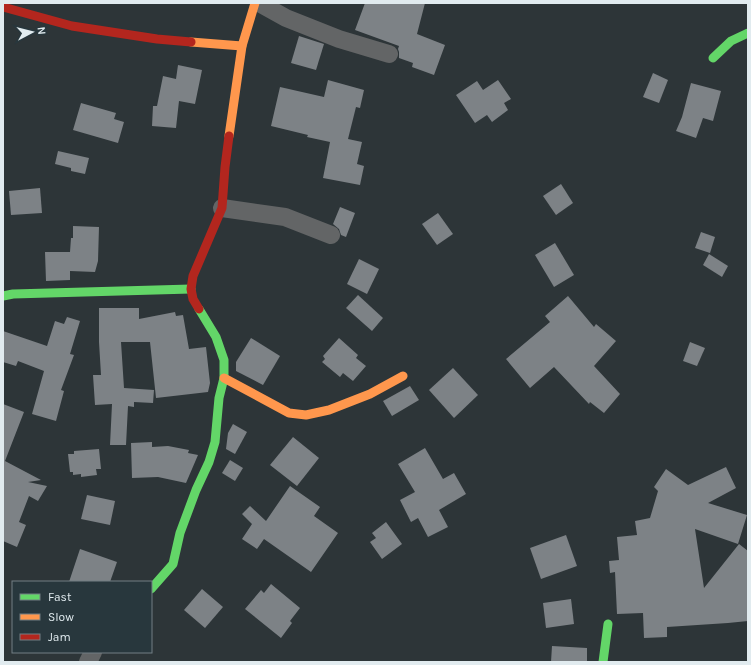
<svg xmlns="http://www.w3.org/2000/svg" width="751" height="665" font-family="Karla,sans-serif">
<style>
.building{fill:#7d8286}
.lines{fill:none;stroke-linecap:round;stroke-linejoin:round}
.street{stroke:#636566;stroke-width:18}
.fast{stroke:#63d668;stroke-width:9}
.slow{stroke:#ff974d;stroke-width:9}
.jam{stroke:#b3261e;stroke-width:9}
</style>
<rect width="100%" height="100%" fill="#2d3538"/>
<!-- building -->
<g class="building">
<path d="M365,3H425L417,34L445,45L434,75L412,67L413,63L399,58V52L398,49L399,46L355,30Z"/>
<path d="M299,36L324,44L316,70L291,63Z"/>
<path d="M178,65L202,70L195,104L179,101L176,128L152,126L153,106H157L163,76L176,79Z"/>
<path d="M653,73L668,80L659,103L643,97Z"/>
<path d="M328,80L364,90L360,108L356,107L348,139L362,142L357,164L364,166L360,185L323,178L330,142L307,137L308,135L271,126L280,87L324,97Z"/>
<path d="M498,80L511,99L504,103L508,110L492,122L487,115L475,123L456,95L477,81L483,90Z"/>
<path d="M691,83L721,91L713,121L703,118L696,138L676,131L682,117Z"/>
<path d="M81,103L116,113L114,119L124,122L118,143L73,130Z"/>
<path d="M58,151L89,158L85,174L71,171V168L55,164Z"/>
<path d="M561,184L573,203L556,215L543,196Z"/>
<path d="M40,188L42,213L11,215L9,191Z"/>
<path d="M340,207L355,213L346,237L341,235L339,229L333,224Z"/>
<path d="M438,213L453,234L437,245L422,224Z"/>
<path d="M73,226L99,227L98,261L95,272L70,271V280L46,281L45,252H70L71,238H73Z"/>
<path d="M701,232L715,237L710,253L695,248Z"/>
<path d="M555,243L574,275L554,287L535,255Z"/>
<path d="M709,254L728,266L722,277L703,265Z"/>
<path d="M359,259L379,269L367,294L347,284Z"/>
<path d="M358,295L383,318L372,331L346,308Z"/>
<path d="M568,296L594,327L596,324L616,341L594,366L620,394L604,413L590,402L589,404L554,367L530,388L506,359L550,322L545,316Z"/>
<path d="M99,308H139V319L175,312L176,316L183,315L189,349L206,347L210,383L208,392L156,398L150,342H121L124,388L154,390L153,403L134,402V407L128,406L126,445H110L112,404L95,405L93,375H101L99,342Z"/>
<path d="M67,317L80,321L70,354L74,355L61,390L64,391L56,421L32,414L44,371L18,361L16,366L3,362V331L47,346L55,321L64,324Z"/>
<path d="M251,338L280,356L263,385L236,371V362Z"/>
<path d="M339,338L358,355L356,358L366,366L353,381L343,373L340,377L322,362L325,359L323,356Z"/>
<path d="M690,342L705,348L697,366L683,361Z"/>
<path d="M453,368L478,395L454,418L429,390Z"/>
<path d="M410,386L419,400L392,416L383,401Z"/>
<path d="M3,404L24,412L5,461L41,480L28,482L47,486L38,501L29,496L19,522L26,525L17,547L3,541Z"/>
<path d="M233,424L247,432L235,454L226,449L228,433Z"/>
<path d="M293,437L319,458L297,486L270,465Z"/>
<path d="M152,442V447L168,446L189,450L188,453L198,455L186,483L158,477L132,478L131,443Z"/>
<path d="M425,448L443,479L454,473L466,494L439,510L448,527L428,537L418,518L411,522L400,500L415,492L398,464Z"/>
<path d="M99,449L101,469H96L97,475L81,477V474L73,475V472H70L68,454H74V451Z"/>
<path d="M230,460L243,468L235,481L222,473Z"/>
<path d="M726,467L736,488L708,503L747,515L738,544L695,529L704,588L739,544L748,551V621L728,623L667,627V637L644,638L643,613L617,614L615,572L610,573L609,561L619,560L617,537L637,535L635,521L650,518L658,491L654,487L666,469L688,485Z"/>
<path d="M290,486L320,507L314,516L338,533L311,572L264,539L257,549L242,539L252,524L242,514L250,506L266,521Z"/>
<path d="M87,495L115,501L110,525L81,519Z"/>
<path d="M386,522L402,544L382,559L370,542L376,538L372,533Z"/>
<path d="M566,535L577,566L541,579L530,548Z"/>
<path d="M80,549L117,562L110,582H69Z"/>
<path d="M271,584L300,608L290,621L292,623L281,638L245,609L261,590L264,593Z"/>
<path d="M202,589L223,607L205,628L184,610Z"/>
<path d="M571,599L574,624L546,628L543,603Z"/>
<path d="M552,646L587,648V662H551Z"/>
</g>
<g class="lines">
<!-- street -->
<g class="street">
<path d="M259,3L286,18L339,39L389,54"/>
<path d="M222,208L285,217L331,235"/>
<path d="M88,662L93,652"/>
</g>
<!-- fast -->
<g class="fast">
<path d="M713,58L731,41L748,33"/>
<path d="M3,296L13,294L191,289"/>
<path d="M151,589L173,564L180,533L196,490L209,462L215,442L219,398L224,378V360L216,337L199,309"/>
<path d="M603,662L608,624"/>
</g>
<!-- slow -->
<g class="slow">
<path d="M191,42L242,46"/>
<path d="M229,136L242,46L255,3"/>
<path d="M224,378L289,413L306,415L329,410L370,394L403,376"/>
</g>
<!-- jam -->
<g class="jam">
<path d="M3,7L72,26L157,39L191,42"/>
<path d="M199,309L193,299L191,289L193,276L222,208L225,167L229,136"/>
</g>
</g>
<!-- border -->
<rect width="751" height="665" fill="none" stroke="#e1ebef" stroke-width="8"/>
<!-- legend -->
<rect x="12" y="581" width="140" height="72" fill="#28373d" stroke="#727f84"/>
<rect x="20" y="594" width="20" height="6" fill="#63d668" stroke="#727f84"/>
<text x="48" y="601" font-size="12" fill="#e1ebef">Fast</text>
<rect x="20" y="614" width="20" height="6" fill="#ff974d" stroke="#727f84"/>
<text x="48" y="621" font-size="12" fill="#e1ebef">Slow</text>
<rect x="20" y="634" width="20" height="6" fill="#b3261e" stroke="#727f84"/>
<text x="48" y="641" font-size="12" fill="#e1ebef">Jam</text>
<!-- north arrow -->
<g transform="translate(32 32) rotate(83)" stroke="#28373d" stroke-width="3" paint-order="stroke">
<path d="M0-3L7 15L0 10L-7 15Z" fill="#e1ebef"/>
<text y="-6" font-size="11" font-weight="bold" text-anchor="middle" fill="#e1ebef">N</text>
</g>
</svg>
